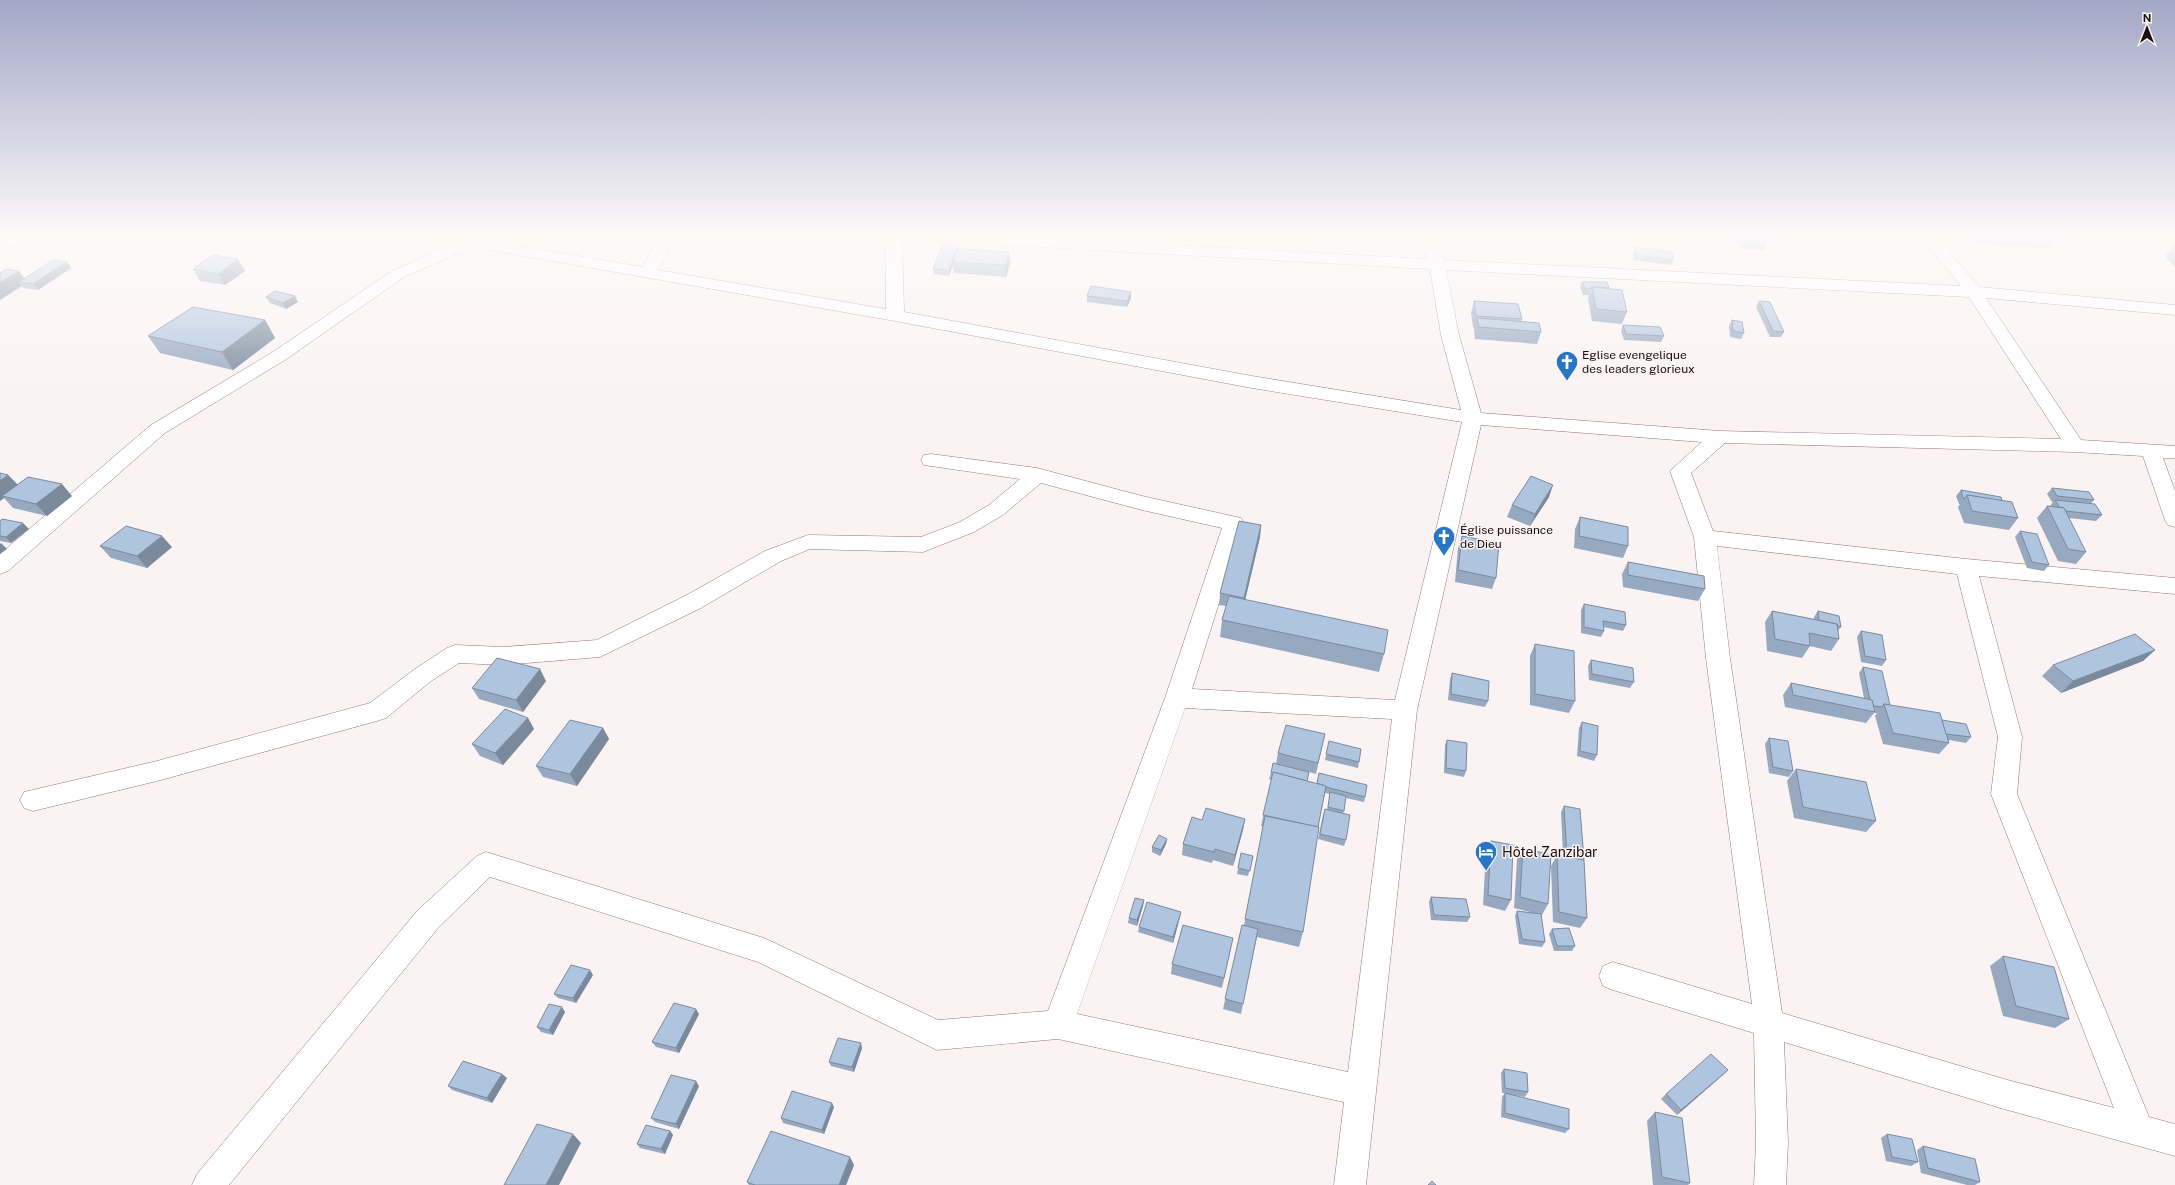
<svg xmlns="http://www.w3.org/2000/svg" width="2175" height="1185" font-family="'Public Sans',sans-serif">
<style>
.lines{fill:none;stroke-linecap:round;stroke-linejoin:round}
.minor-casing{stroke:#997675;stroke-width:1}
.minor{fill:#fff;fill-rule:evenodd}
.wall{fill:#96a9c0}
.shaded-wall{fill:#7a8a9c}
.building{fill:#afc5df;stroke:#7a8a9c}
.labels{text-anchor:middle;stroke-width:3;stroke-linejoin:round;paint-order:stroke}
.poi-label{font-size:12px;fill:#1a0d0d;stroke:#fbf3f3;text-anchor:start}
.near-poi-label{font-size:14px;fill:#1a0d0d;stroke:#fbf3f3;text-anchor:start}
</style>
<rect width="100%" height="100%" fill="#fbf3f3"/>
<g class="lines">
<!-- minor casing -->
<g class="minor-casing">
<g id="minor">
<path d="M12,235H32L30,238L0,252V241Z"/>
<path d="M421,235H454L643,267L660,235H676L658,270L886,309V235H902L904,312L1252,376L1461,410L1441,335L1430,269L917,240L911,238L909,235H994L1427,259L1417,235H1433L1444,260L1961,286L1919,235H1935L1979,287L2175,305V315L1986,298L2081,440L2175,446V458H2163L2175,491V527L2168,525L2165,520L2143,456L2075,452L1725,443L1691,473L1713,531L1966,559L2175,578V594L1979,576L2022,737L2017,794L2149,1117L2175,1124V1156L2004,1109L1784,1042L1788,1143L1786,1185H1754L1756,1143L1754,1033L1613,990L1603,986L1599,976L1603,966L1613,962L1752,1004L1706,658L1694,537L1670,471L1702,442L1481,425L1417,710L1366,1185H1334L1344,1102L1058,1039L937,1050L758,962L490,877L438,928L229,1185H192L197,1174L418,910L477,856L486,852L764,938L938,1020L1048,1011L1165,698L1222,528L1142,510L1041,483L1003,515L974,532L923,552L810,549L781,561L701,608L600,657L503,665L459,663L431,681L386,718L377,721L157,781L33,811L24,808L20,800L24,792L157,761L370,703L415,669L447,648L455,645L503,647L597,640L685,596L765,551L808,535L921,537L960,522L989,505L1020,479L924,465L921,460L924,455L931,454L1037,468L1142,496L1241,518L1244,523L1192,689L1395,700L1462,422L1252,388L895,321L472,247L404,277L285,360L165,433L8,571L0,574V554L151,425L273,352L392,271L453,244L423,238ZM1446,270L1969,297L2061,439L1720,431L1481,413L1459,335ZM1717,546L1957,574L1998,737L1991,794L2114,1108L2004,1079L1782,1013L1730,658ZM1185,708L1392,719L1348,1072L1077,1014Z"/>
</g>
</g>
<!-- minor -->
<use href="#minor" class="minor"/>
</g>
<!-- wall -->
<g class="wall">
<path d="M1028,235H1064L1063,238L1028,236Z"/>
<path d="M1736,235H1761L1767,244L1764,250L1742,249L1734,237Z"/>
<path d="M1970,235H2054L2056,237L2048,248L2011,246L2009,243L2007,246L1978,244Z"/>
<path d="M958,245L959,249L1009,252L1010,264L1006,277L954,273L953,265L949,276L934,274L933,269Z"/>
<path d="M2173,246H2175V267L2165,257Z"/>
<path d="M1635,247L1673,260L1671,265L1633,260V253Z"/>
<path d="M67,262L71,268L38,290L23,288L22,286L0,273L24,278Z"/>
<path d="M193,269L245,271L225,285L200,281Z"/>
<path d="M1582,282L1609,288L1627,312L1622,324L1592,321L1588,298L1589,295H1583L1580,287Z"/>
<path d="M1087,296L1131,298L1127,307L1087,302Z"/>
<path d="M266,297L298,302L286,309L270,303Z"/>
<path d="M1474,301L1522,319L1521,321L1541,332L1537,344L1475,339L1474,329V328L1473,327L1471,313Z"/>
<path d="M1759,301L1784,332L1781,337H1770L1756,307Z"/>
<path d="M265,320L275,338L233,370L160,353L148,336Z"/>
<path d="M1732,320L1744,333L1741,339L1730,337L1729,326Z"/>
<path d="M1623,325L1664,336L1661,342L1624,340L1621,331Z"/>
<path d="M0,473L8,475L18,485L72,496L47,516L13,508L4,498L0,501Z"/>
<path d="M2052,488L2094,500L2091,503L2102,515L2096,521L2069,518L2086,552L2076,564L2058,561L2037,518L2047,506H2051H2050L2053,502H2052L2047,494Z"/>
<path d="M1961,490L2002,501L2018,518L2009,530L1964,523L1958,507L1960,504H1959L1956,496Z"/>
<path d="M1549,497L1530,526L1507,517L1512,505Z"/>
<path d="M1580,517L1628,546L1623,558L1574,548L1575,529Z"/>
<path d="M0,521L29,529L11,543L0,541Z"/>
<path d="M1261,525L1260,537L1245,600L1384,654L1379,672L1220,637L1222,620L1226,606L1219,605L1220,593Z"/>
<path d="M2020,531L2049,565L2044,571L2027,568L2015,537Z"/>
<path d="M1462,536L1496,578L1492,589L1455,582L1458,548Z"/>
<path d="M100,546L172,547L147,568L111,558Z"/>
<path d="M1628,562L1705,589L1698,601L1623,587L1622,574Z"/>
<path d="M1584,604L1626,625L1623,631L1603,627L1604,631L1601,637L1581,633V610Z"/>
<path d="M1772,611L1814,619V617L1818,611L1841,627L1838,631L1839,639L1831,651L1810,646L1802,658L1767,651L1765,622Z"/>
<path d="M1861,631L1886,660L1882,666L1861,662L1857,637Z"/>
<path d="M1535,644L1575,701L1569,713L1530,705V656Z"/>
<path d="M2155,650L2143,661L2061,693L2042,676L2053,665Z"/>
<path d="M1591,660L1634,682L1630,688L1589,680L1588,666Z"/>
<path d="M1863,667L1890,705L1942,720L1971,737L1966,743L1949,740V743L1939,754L1883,744L1875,716L1877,713H1874L1866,723L1785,707L1783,695L1791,683L1864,698L1859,673Z"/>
<path d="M1452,673L1488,701L1485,707L1448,700L1450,679Z"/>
<path d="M546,681L523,712L479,699L472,688Z"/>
<path d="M528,718L534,729L503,765L480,756L472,744Z"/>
<path d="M1582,722L1597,755L1594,761L1577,756L1579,728Z"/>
<path d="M603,728L609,739L577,786L543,777L536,766Z"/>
<path d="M1325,734L1316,774L1309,772L1307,781L1365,797L1364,802L1346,798L1343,814L1346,840L1344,846L1318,839L1323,815L1325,809L1327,810L1330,794L1325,793L1318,827L1303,932L1299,947L1257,937L1241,1014L1223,1009L1242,925H1244L1263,826H1261L1271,780L1269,779L1271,773L1276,764L1278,753Z"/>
<path d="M1769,738L1793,771L1789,777L1769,773L1765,744Z"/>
<path d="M1447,740L1466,771L1464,777L1444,773L1445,745Z"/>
<path d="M1329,741L1359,762L1358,768L1325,760Z"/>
<path d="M1796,769L1876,821L1866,832L1794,818L1787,781Z"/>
<path d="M1564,806L1587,918L1580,928L1553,922L1551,866L1557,855L1563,856L1561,812Z"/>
<path d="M1245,819L1243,830L1233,866L1213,860L1212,863L1182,855L1183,844L1202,820Z"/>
<path d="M1167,839L1166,844L1160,856L1152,852V847Z"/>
<path d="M1491,841L1511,900L1505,911L1483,905L1486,852Z"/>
<path d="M1523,848L1548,904L1542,915H1541L1545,942L1542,947L1519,944L1515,916L1517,911L1534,913L1514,908L1517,859Z"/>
<path d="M1241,853L1253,856L1248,876L1237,874Z"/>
<path d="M1431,897L1470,917L1467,922L1431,920L1429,902Z"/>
<path d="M1144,900L1143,906L1137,926L1128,923L1129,918Z"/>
<path d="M1181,912L1180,917L1173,943L1138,932L1139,927Z"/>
<path d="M1552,929L1575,946L1572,951H1554L1549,934Z"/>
<path d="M1231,948L1222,988L1171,974L1172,964Z"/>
<path d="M2003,956L2069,1019L2055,1028L2003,1016L1990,966Z"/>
<path d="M593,975L576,1003L558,998L554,994Z"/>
<path d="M565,1012L553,1035L541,1032L537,1027Z"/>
<path d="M699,1014L679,1053L656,1047L652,1042Z"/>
<path d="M862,1048L854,1072L831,1066L829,1062Z"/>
<path d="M1504,1069L1528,1092L1525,1097L1509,1094L1569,1129L1565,1133L1501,1117L1502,1097L1505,1093H1502L1501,1073Z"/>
<path d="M1728,1070L1677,1115L1661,1099L1666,1094Z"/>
<path d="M507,1078L492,1103L452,1090L448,1086Z"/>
<path d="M699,1086L679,1129L655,1122L651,1118Z"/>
<path d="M834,1107L824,1134L783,1123L781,1118Z"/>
<path d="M1655,1112L1690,1183L1688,1185H1653L1647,1121Z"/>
<path d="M670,1131L673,1135L665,1154L640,1148L637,1144Z"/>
<path d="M1887,1134L1918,1162L1911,1166L1886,1161L1881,1138Z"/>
<path d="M1923,1146L1980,1182L1975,1185H1967L1921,1173L1917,1150Z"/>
<path d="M854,1165L846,1185H749L747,1182Z"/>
</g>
<!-- shaded-wall -->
<g class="shaded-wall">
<path d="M958,245L959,251L953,262V265L949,276V270Z"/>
<path d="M1009,252L1010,264L1006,277V265Z"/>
<path d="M238,259L245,271L225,285L218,274Z"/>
<path d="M67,262L71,268L38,290L33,284Z"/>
<path d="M19,271L27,282H19L22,286L0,300V283Z"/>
<path d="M1131,292V298L1127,307V301Z"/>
<path d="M295,296L298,302L286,309L283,303Z"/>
<path d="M265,320L275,338L233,370L222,352Z"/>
<path d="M8,475L19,486L2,496L4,498L0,501V481Z"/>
<path d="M62,484L72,496L47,516L36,504Z"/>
<path d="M1553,485L1549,497L1530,526L1535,514Z"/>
<path d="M23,523L29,529L11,543L6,537Z"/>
<path d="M1261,525L1260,537L1243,609L1244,598Z"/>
<path d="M162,536L172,547L147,568L137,556Z"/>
<path d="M1,543L7,549L0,554V544Z"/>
<path d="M2155,650L2143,661L2061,693L2073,681Z"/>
<path d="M540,669L546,681L523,712L516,700Z"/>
<path d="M528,718L534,729L503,765L495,753Z"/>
<path d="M603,728L609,739L577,786L570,774Z"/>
<path d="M1245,819L1243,830L1233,866L1235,855Z"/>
<path d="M1167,839L1166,844L1160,856L1161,850Z"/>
<path d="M1144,900L1143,906L1137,926V920Z"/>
<path d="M1181,912L1180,917L1173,943V937Z"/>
<path d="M590,970L593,975L576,1003L573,998Z"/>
<path d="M562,1007L565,1012L553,1035L549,1030Z"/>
<path d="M696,1009L699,1014L679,1053L676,1048Z"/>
<path d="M861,1043L862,1048L854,1072L852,1067Z"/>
<path d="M1728,1070L1723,1075L1677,1115L1681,1110Z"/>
<path d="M502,1074L507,1078L492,1103L487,1098Z"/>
<path d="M696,1081L699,1086L679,1129L676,1124Z"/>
<path d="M832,1103L834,1107L824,1134L822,1130Z"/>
<path d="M670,1131L673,1135L665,1154L661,1149Z"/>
<path d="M573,1134L581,1143L559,1185H546Z"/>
<path d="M850,1157L854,1165L846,1185H839Z"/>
</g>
<!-- building -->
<g class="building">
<path d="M1739,235H1761L1767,244L1744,243Z"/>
<path d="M2018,235H2054L2056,237Z"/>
<path d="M943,244L958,245L949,270L933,269Z"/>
<path d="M1635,247L1672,252L1673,260L1636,255Z"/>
<path d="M958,249L1009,252L1006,265L953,262Z"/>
<path d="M213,255L238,259L218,274L193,269Z"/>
<path d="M53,260L67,262L33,284L19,282Z"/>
<path d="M6,269L19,271L0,283V273Z"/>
<path d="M1582,282H1607L1609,288L1592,287L1591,289H1585Z"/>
<path d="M1091,286L1131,292L1127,301L1087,296Z"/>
<path d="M1592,287L1622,290L1627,312L1596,309Z"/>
<path d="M275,291L295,296L283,303L266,297Z"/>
<path d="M1474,301L1518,304L1522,319L1476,316Z"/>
<path d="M1759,301L1770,302L1784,332L1773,331Z"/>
<path d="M193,307L265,320L222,352L148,336Z"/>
<path d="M1477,318L1539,323L1541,332L1479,327Z"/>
<path d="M1732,320L1742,322L1744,333L1733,331Z"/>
<path d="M1623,325L1660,327L1664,336L1626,334Z"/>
<path d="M0,473L8,475L0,481Z"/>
<path d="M1531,476L1553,485L1535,514L1512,505Z"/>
<path d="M28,477L62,484L36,504L2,496Z"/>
<path d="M2052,488L2089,492L2094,500L2057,496Z"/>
<path d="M1961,490L2001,497L2002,501L1967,495L1964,499L1963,498Z"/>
<path d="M1967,495L2012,502L2018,518L1972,511Z"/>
<path d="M2055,500L2095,504L2102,515L2066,511L2064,508L2059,507Z"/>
<path d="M2047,506L2064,508L2086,552L2068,549Z"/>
<path d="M1580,517L1628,527V546L1579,536Z"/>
<path d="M2,519L23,523L6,537L0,536V521Z"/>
<path d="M1239,521L1261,525L1244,598L1220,593Z"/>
<path d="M126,526L162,536L137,556L100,546Z"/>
<path d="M2020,531L2037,534L2049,565L2032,562Z"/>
<path d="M1462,536L1499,543L1496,578L1458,570Z"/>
<path d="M1628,562L1704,576L1705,589L1628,575Z"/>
<path d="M1229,596L1388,630L1384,654L1222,620Z"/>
<path d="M1584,604L1625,612L1626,625L1603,621L1604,631L1584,627Z"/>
<path d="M1772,611L1837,624L1839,639L1809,633L1810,646L1775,639Z"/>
<path d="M1818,611L1839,616L1841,627L1838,626L1837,624L1819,620Z"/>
<path d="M1861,631L1882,635L1886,660L1865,656Z"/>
<path d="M2135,634L2155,650L2073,681L2053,665Z"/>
<path d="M1535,644L1574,651L1575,701L1535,694Z"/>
<path d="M497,658L540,669L516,700L472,688Z"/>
<path d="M1591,660L1633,668L1634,682L1592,674Z"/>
<path d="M1863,667L1882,671L1890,705L1884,704L1882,707L1873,706L1872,700H1870Z"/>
<path d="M1452,673L1489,681L1488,701L1451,694Z"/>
<path d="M1791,683L1872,700L1875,712L1793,695Z"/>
<path d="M1884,704L1940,713L1949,743L1893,733Z"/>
<path d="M505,709L528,718L495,753L472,744Z"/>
<path d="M570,720L603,728L570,774L536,766Z"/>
<path d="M1942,720L1966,724L1971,737L1946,734Z"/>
<path d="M1582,722L1598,726L1597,755L1580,751Z"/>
<path d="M1286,725L1325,734L1318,763L1278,753Z"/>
<path d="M1769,738L1788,741L1793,771L1773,767Z"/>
<path d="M1447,740L1467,743L1466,771L1446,768Z"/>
<path d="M1329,741L1361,749L1359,762L1326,754Z"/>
<path d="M1273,763L1309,772L1307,781L1273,772V774L1271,773Z"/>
<path d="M1796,769L1866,782L1876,821L1803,807Z"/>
<path d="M1273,772L1326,786L1318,827L1263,815Z"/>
<path d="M1319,773L1367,785L1365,797L1326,787V786L1317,783Z"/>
<path d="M1330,792L1346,796L1344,811L1328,807Z"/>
<path d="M1564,806L1580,809L1584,860L1567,856Z"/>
<path d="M1206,808L1245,819L1235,855L1215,849L1214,852L1183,844L1192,817L1202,820Z"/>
<path d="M1325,809L1350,815L1346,840L1320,834Z"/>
<path d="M1265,816L1319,827L1303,932L1245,919Z"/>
<path d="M1159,835L1167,839L1161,850L1152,847Z"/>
<path d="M1491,841L1513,845L1511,900L1488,895Z"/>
<path d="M1523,848L1551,855L1548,904L1520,897Z"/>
<path d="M1241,853L1253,856L1250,871L1238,868Z"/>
<path d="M1557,855L1584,860L1587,918L1559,912Z"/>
<path d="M1431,897L1466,899L1470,917L1434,915Z"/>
<path d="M1135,898L1144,900L1137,920L1129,918Z"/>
<path d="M1147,902L1181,912L1173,937L1139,927Z"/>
<path d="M1517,911L1541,914L1545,942L1522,939Z"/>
<path d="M1183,925L1233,938L1224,978L1172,964Z"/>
<path d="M1242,925L1258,929L1243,1004L1225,999Z"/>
<path d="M1569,928L1575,946H1557L1552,929Z"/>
<path d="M2003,956L2054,967L2069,1019L2016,1006Z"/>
<path d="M571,965L590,970L573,998L554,994Z"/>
<path d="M674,1003L696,1009L676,1048L652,1042Z"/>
<path d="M549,1004L562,1007L549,1030L537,1027Z"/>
<path d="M838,1038L861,1043L852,1067L829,1062Z"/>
<path d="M1711,1054L1728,1070L1681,1110L1666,1094Z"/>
<path d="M463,1061L502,1074L487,1098L448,1086Z"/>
<path d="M1504,1069L1527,1073L1528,1092L1505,1088Z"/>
<path d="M671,1075L696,1081L676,1124L651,1118Z"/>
<path d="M792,1091L832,1103L822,1130L781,1118Z"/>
<path d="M1505,1093L1569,1109V1129L1505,1113Z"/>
<path d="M1655,1112L1682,1118L1690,1183L1662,1177Z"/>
<path d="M537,1124L573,1134L546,1185H504Z"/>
<path d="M646,1125L670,1131L661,1149L637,1144Z"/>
<path d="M771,1131L850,1157L839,1185H755L747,1182Z"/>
<path d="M1887,1134L1912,1139L1918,1162L1892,1157Z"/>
<path d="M1923,1146L1975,1159L1980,1182L1928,1168Z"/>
<path d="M1432,1181L1436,1185H1428Z"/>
</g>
<!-- sky -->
<linearGradient id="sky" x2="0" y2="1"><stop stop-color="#a2a7c6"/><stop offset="0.59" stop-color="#fdfafa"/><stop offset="1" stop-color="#fdfafa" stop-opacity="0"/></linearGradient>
<rect width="2175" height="401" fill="url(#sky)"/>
<!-- icons -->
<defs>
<g id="church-pin" transform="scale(1.15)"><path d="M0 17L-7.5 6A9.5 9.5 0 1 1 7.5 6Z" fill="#2776c5" stroke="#fbf3f3"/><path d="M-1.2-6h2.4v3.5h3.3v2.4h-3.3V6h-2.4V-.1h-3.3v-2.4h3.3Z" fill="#fff"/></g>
<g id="hotel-pin" transform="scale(1.15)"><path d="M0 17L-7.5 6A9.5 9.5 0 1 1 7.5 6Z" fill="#2776c5" stroke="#fbf3f3"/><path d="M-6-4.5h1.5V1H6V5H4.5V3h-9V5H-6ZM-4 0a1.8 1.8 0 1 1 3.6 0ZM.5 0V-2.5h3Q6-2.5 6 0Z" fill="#fff"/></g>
</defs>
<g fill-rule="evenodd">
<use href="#church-pin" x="1567" y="362"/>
<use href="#church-pin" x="1444" y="537"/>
<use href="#hotel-pin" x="1486" y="852"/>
</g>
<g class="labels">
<!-- poi labels -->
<g class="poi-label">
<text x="1582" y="359">Eglise evengelique<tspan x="1582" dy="14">des leaders glorieux</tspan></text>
<text x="1460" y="534">Église puissance<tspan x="1460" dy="14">de Dieu</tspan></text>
</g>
<!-- near-poi labels -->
<g class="near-poi-label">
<text x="1502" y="857">Hôtel Zanzibar</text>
</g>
</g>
<!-- north arrow -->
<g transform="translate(2147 28)" stroke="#fbf3f3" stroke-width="3" paint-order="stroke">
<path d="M0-3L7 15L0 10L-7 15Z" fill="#1a0d0d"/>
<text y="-6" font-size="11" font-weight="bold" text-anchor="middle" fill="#1a0d0d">N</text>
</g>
</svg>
